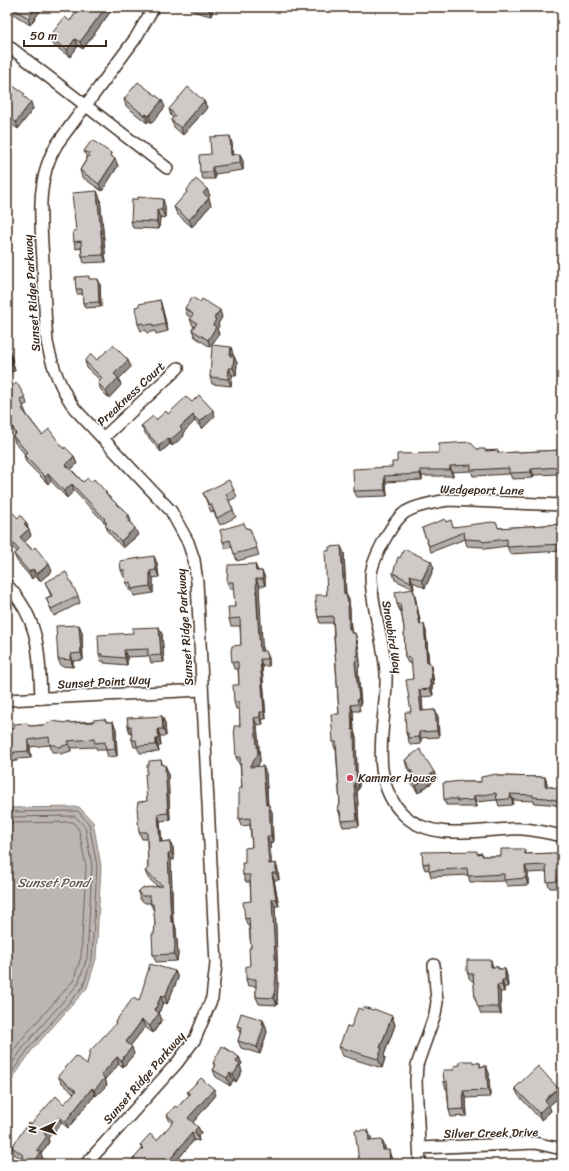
<svg xmlns="http://www.w3.org/2000/svg" width="569" height="1171" font-family="Sriracha,sans-serif">
<style>
.water{fill:#bcb6b3;stroke:#887e77}
.lines{fill:none;stroke-linecap:round;stroke-linejoin:round}
.shore{stroke:#6f625a;stroke-width:1}
.minor-casing{stroke:#3b2a1e;stroke-width:14}
.minor{stroke:#fff;stroke-width:11}
.wall{fill:#b2aeab;stroke:#3b2a1e}
.shaded-wall{fill:#918d8b;stroke:#3b2a1e}
.building{fill:#cfcac7;stroke:#3b2a1e}
.poi-dot{fill:#d1495b;stroke:#fff;stroke-width:1.5}
.labels{text-anchor:middle;stroke-width:3;stroke-linejoin:round;paint-order:stroke}
.street-label{font-size:12px;fill:#3b2a1e;stroke:#fff}
.poi-label{font-size:12px;fill:#3b2a1e;stroke:#fff;text-anchor:start}
.water-label{font-size:13px;font-style:italic;fill:#685b52;stroke:#fff}
</style>
<rect width="100%" height="100%" fill="#fff"/>
<filter id="ink" filterUnits="userSpaceOnUse"><feTurbulence type="fractalNoise" baseFrequency=".025" numOctaves="2"/><feDisplacementMap in="SourceGraphic" scale="8" xChannelSelector="R" yChannelSelector="G"/><feConvolveMatrix kernelMatrix="1 2 1 2 8 2 1 2 1" color-interpolation-filters="sRGB"/></filter>
<g filter="url(#ink)">
<!-- water -->
<path class="water" d="M79,807L93,822L101,866L96,959L87,988L32,1050L7,1087V808Z"/>
<g class="lines">
<!-- shore -->
<g class="shore">
<path d="M7,812L78,811L89,824L97,866L92,958L83,987L29,1048L7,1079"/>
<path d="M7,817L75,816L85,827L92,866L87,958L78,984L25,1045L7,1071"/>
<path d="M7,823L73,822L79,830L86,867L81,957L73,981L21,1040L7,1060"/>
</g>
<!-- minor casing -->
<g class="minor-casing">
<g id="minor">
<path d="M7,45L167,168"/>
<path d="M103,438L178,368"/>
<path d="M562,505L449,500C436,502 412,506 403,514C391,524 370,563 371,578C372,610 384,641 386,673C388,719 365,778 404,815C434,844 486,827 523,829C536,830 549,833 562,836"/>
<path d="M7,585C40,620 39,653 41,698"/>
<path d="M7,700L202,690"/>
<path d="M420,1148L535,1143L562,1149"/>
<path d="M86,1164L177,1063L195,1039L212,998L216,964L197,582L194,560L188,542L171,511L75,409C60,388 52,367 47,342C45,315 44,288 43,261C41,222 35,179 57,144L135,39L154,7"/>
<path d="M420,1164L416,1081L417,1065L435,1014L437,1002L434,965"/>
</g>
</g>
<!-- minor -->
<use href="#minor" class="minor"/>
</g>
<!-- wall -->
<g class="wall">
<path d="M7,7H43L30,25L7,10Z"/>
<path d="M80,7H110L111,11L83,49L78,46L70,57L52,44L49,37L70,21Z"/>
<path d="M190,7H214L211,16L191,11Z"/>
<path d="M7,82L26,98L33,109L18,129L7,121Z"/>
<path d="M124,99L165,107L152,123L149,121L147,123L126,106Z"/>
<path d="M204,101L207,108L183,135L174,127L171,120L173,118L171,116L169,109Z"/>
<path d="M232,143L233,155L243,161V170L215,174V179H203L200,172L211,154Z"/>
<path d="M84,151L111,153L112,157L115,159L118,166L102,191L82,177L80,170L87,158Z"/>
<path d="M207,189L210,196L208,197L211,205L192,227L177,214L174,207L187,193L186,191Z"/>
<path d="M100,198L106,262L84,263L82,256L81,248L76,249L74,242L76,231Z"/>
<path d="M165,206V218L160,217L159,229L133,228L131,221Z"/>
<path d="M90,279L100,283L101,307L85,308L83,303V294H77L76,289Z"/>
<path d="M160,300L162,307L168,331L156,334L155,331L147,333L146,330L141,331L138,324L139,306Z"/>
<path d="M185,308L222,317L218,324L219,326L217,329L219,334L210,347L195,337L192,330L194,327L193,326L190,319L191,318L187,315Z"/>
<path d="M7,346L12,359L15,371L7,372Z"/>
<path d="M233,354V356L237,363L236,375H232L231,386L212,384L210,377Z"/>
<path d="M97,360L131,367L119,379L121,385L109,398L101,390L98,383L100,380L87,368L85,361Z"/>
<path d="M7,389L25,397L27,404L23,406L27,415L42,435L64,449L77,464L71,469L83,482H91L106,492L107,495L129,515L131,522V523L138,535L123,548L108,532L105,523L74,491L67,498L51,481L48,484L26,462L24,455L25,454L15,443L13,436L15,434L11,425L7,427Z"/>
<path d="M192,402L215,416L202,429L195,421L183,433L184,436L172,446L170,444L161,452L144,432L141,426L168,414Z"/>
<path d="M477,449L499,453L562,450V476H560L559,474L534,475L533,478L512,479L510,474L473,476L471,471L452,472L453,476H422V480L386,482L387,496L357,497L354,491L392,467L397,462L439,453Z"/>
<path d="M234,490L237,497L229,501L236,517L220,525L213,511L211,512L206,500L203,493Z"/>
<path d="M7,509L18,518L26,522L31,536L25,542L52,571L40,581L35,576L32,579L17,561L14,554L17,552L7,541Z"/>
<path d="M446,522L453,527L499,528L562,524V551L510,554L507,546L485,549L483,547L467,546L465,539L431,552L422,528Z"/>
<path d="M246,528L250,529L259,555L237,561L232,547L226,549L223,542Z"/>
<path d="M329,551L344,553L346,594L349,600L350,610L351,629L352,633H355L357,640L359,651L360,663L358,670L361,705H359L360,711H353L354,732L356,737L357,773L359,778V789H357L359,826L343,827L341,821L340,815L338,809L340,804L336,749H335L333,742L339,714L333,623H320L318,617L316,602L327,595Z"/>
<path d="M400,558L434,568L425,588L413,582L414,589L395,580L393,573Z"/>
<path d="M157,563L159,577L153,578V593L134,596L132,590H129L126,583V577H124L121,570Z"/>
<path d="M258,571H262L265,578V586H259L260,613L262,651L269,658V666H262L266,719H262L263,724L257,725L260,761L257,767L266,773L268,805L272,812L273,843H270L271,863L278,870L279,880H274L279,906H275L278,982L277,1005L259,1004L256,997V986H248L246,979L250,966L251,948L249,926H248L245,919L251,901L250,882H246L243,875L245,863L252,847L250,825L241,826L239,819L242,788L240,764H239L236,757L240,726V709H236L234,702L239,685L238,669H234L232,662L241,645L240,626H231L229,619L235,607L234,589H230L227,582Z"/>
<path d="M45,582L78,596L80,603L54,616L46,598L51,596Z"/>
<path d="M413,589L415,596L421,625L426,631L429,663H430L432,670L434,685L432,686L433,696L422,697L423,711L435,710L438,717L439,737L421,738V744L410,745L406,733L411,712L413,679L412,664L408,663L405,657L404,628L401,611H400L397,604Z"/>
<path d="M79,625L82,632L83,660L73,661V667L61,666L58,659Z"/>
<path d="M162,634L164,662L151,663L149,656L127,657V665L104,663V661H101L99,654Z"/>
<path d="M7,642L10,649L11,665H7Z"/>
<path d="M162,716L165,723L166,736H160L161,746H158L159,752L140,753L137,747H134L132,740L131,733L130,734L128,726Z"/>
<path d="M106,720L107,722H113L116,729L117,756L108,757L106,750H97L96,747L71,748V751L61,754L58,752H52L50,745L30,747L31,758L17,759V761L7,762V729H14L29,726Z"/>
<path d="M161,760L163,765H165L168,772L170,820L160,821L162,842L170,841L173,848L174,860H171L173,922H174L176,929L178,954L177,961L156,962L153,955L155,923L154,911L150,903H145L140,899L138,892L158,887L148,878L145,871L148,868L147,839H142L139,832L147,801L149,765Z"/>
<path d="M405,760L434,772L437,779L418,793L412,784L409,777L412,775L407,768Z"/>
<path d="M498,776L545,777L547,783V786L562,789V808L561,806L549,804L535,803L534,801L513,800V804L511,805L499,806L497,800L476,802V807H459L458,805H446L444,799L462,782H481Z"/>
<path d="M524,849L526,854L557,853L558,854H562V884H560L561,888H550L547,882V872L528,873V885L507,886L505,881L470,882L468,875L431,877L429,869L425,870L423,864L478,854L482,853L483,856H501Z"/>
<path d="M493,967H498L499,969H505L507,976L508,987H504V992H500L501,1014H481L475,998L474,981H472L469,978L467,971Z"/>
<path d="M175,971L178,978L167,1004L163,1002L159,1013L162,1020L153,1033L145,1027L130,1046L134,1054L123,1067L119,1064L105,1079L107,1085L96,1096L95,1095L68,1128L62,1123L48,1138L49,1142L41,1154L43,1159H22L14,1154L12,1147L31,1124L64,1104L74,1094L61,1082L58,1076L87,1065L116,1024L115,1022Z"/>
<path d="M562,981V993L561,991L558,984Z"/>
<path d="M363,1010L392,1016L395,1025L384,1055L385,1058L382,1068L343,1056L339,1047L351,1027Z"/>
<path d="M263,1020L266,1027V1029L267,1032L260,1054L241,1048L238,1041L241,1033H240L237,1026Z"/>
<path d="M239,1057L242,1064L240,1066L242,1071L236,1082L233,1080L230,1086L216,1077L213,1070L215,1067L213,1063Z"/>
<path d="M474,1063H480L481,1067L486,1066L489,1073L490,1097L466,1098L467,1116L451,1117L449,1110L447,1089H446L444,1082L454,1070L460,1065Z"/>
<path d="M515,1088H558L561,1095L549,1106L551,1111L541,1120L518,1095Z"/>
<path d="M187,1092L216,1095L193,1122L198,1127L201,1133L198,1136L199,1141L194,1140L174,1164H129L142,1150L140,1145L157,1140L172,1124L170,1122L167,1115L177,1108L189,1095Z"/>
<path d="M371,1137V1141L385,1147V1150L391,1157L392,1164H360L359,1162Z"/>
</g>
<!-- shaded-wall -->
<g class="shaded-wall">
<path d="M36,7H43L30,25L28,18Z"/>
<path d="M106,7H110L111,11L83,49L80,42Z"/>
<path d="M209,7H214L211,16L209,9Z"/>
<path d="M75,39L78,46L70,57L67,50Z"/>
<path d="M162,100L165,107L152,123L149,116Z"/>
<path d="M204,101L207,108L183,135L181,128Z"/>
<path d="M31,102L33,109L18,129L16,122Z"/>
<path d="M146,114L149,121L147,123L145,116Z"/>
<path d="M230,136L232,143L233,162L231,155Z"/>
<path d="M240,154L243,161V170L240,163Z"/>
<path d="M115,159L118,166L102,191L99,184Z"/>
<path d="M212,167L215,174V179L212,172Z"/>
<path d="M207,189L210,196L206,200L203,193Z"/>
<path d="M97,191L100,198L106,262L103,255Z"/>
<path d="M209,198L211,205L192,227L189,220Z"/>
<path d="M163,199L165,206V218L162,210Z"/>
<path d="M157,210L160,217L159,229L157,222Z"/>
<path d="M98,279L100,283L101,307L99,302Z"/>
<path d="M7,297L8,312L7,310Z"/>
<path d="M160,300L162,307L168,331L165,324Z"/>
<path d="M220,310L222,317L218,324L219,326L217,329L219,334L210,347L208,340L213,325L214,318Z"/>
<path d="M231,347L233,354L232,363L230,356Z"/>
<path d="M10,352L12,359L15,371L12,364Z"/>
<path d="M234,356L237,363L236,375L233,368Z"/>
<path d="M128,360L131,367L119,379L121,385L109,398L106,391L114,374Z"/>
<path d="M229,368L232,375L231,386L228,379Z"/>
<path d="M213,410L215,416L202,429L200,422Z"/>
<path d="M193,415L195,421L183,433L184,436L172,446L170,440L180,427Z"/>
<path d="M168,438L170,444L161,452L159,446Z"/>
<path d="M74,456L77,464L68,472L66,465Z"/>
<path d="M450,466L452,472L453,476L450,470Z"/>
<path d="M531,469L534,475L533,478L531,472Z"/>
<path d="M420,470L422,476V480L420,474Z"/>
<path d="M48,474L51,481L48,484L45,477Z"/>
<path d="M384,476L386,482L387,496L385,490Z"/>
<path d="M72,484L74,491L67,498L64,491Z"/>
<path d="M129,515L131,522L129,525L126,518Z"/>
<path d="M26,522L28,529L24,524Z"/>
<path d="M135,528L138,535L123,548L121,541Z"/>
<path d="M29,529L31,536L23,544L20,537Z"/>
<path d="M341,546L344,553L346,600L344,594Z"/>
<path d="M154,556L157,563L159,577L156,570Z"/>
<path d="M431,561L434,568L425,588L422,580Z"/>
<path d="M49,564L52,571L40,581L37,574Z"/>
<path d="M255,564L258,571H256Z"/>
<path d="M33,569L35,576L32,579L29,572Z"/>
<path d="M150,571L153,578V593L150,586Z"/>
<path d="M262,571L265,578V586L263,579Z"/>
<path d="M410,575L413,582L414,589L411,582Z"/>
<path d="M256,579L259,586L263,658L260,651Z"/>
<path d="M413,589L415,596L422,631L420,625Z"/>
<path d="M346,594L349,600L350,610L351,636L349,629Z"/>
<path d="M424,624L426,631L429,670L427,663Z"/>
<path d="M79,625L82,632L83,660L81,653Z"/>
<path d="M159,627L162,634L164,662L161,655Z"/>
<path d="M355,633L357,640L359,651L360,663L358,670L361,705L359,699L355,663Z"/>
<path d="M8,642L10,649L11,665L8,657Z"/>
<path d="M124,650L127,657V665L125,658Z"/>
<path d="M266,651L269,658V666L267,659Z"/>
<path d="M71,654L73,661V667L71,660Z"/>
<path d="M260,659L262,666L266,719L264,712Z"/>
<path d="M430,663L432,670L434,685L432,679Z"/>
<path d="M430,679L432,686L433,696L430,689Z"/>
<path d="M419,690L422,697L423,718L421,711Z"/>
<path d="M351,705L353,711L354,731L356,737L357,773L359,778V789L357,783L355,771Z"/>
<path d="M435,710L438,717L439,737L437,731Z"/>
<path d="M260,712L262,719L263,724L260,717Z"/>
<path d="M162,716L165,723L166,736L163,729Z"/>
<path d="M254,718L257,725L260,761L253,774L250,767Z"/>
<path d="M113,722L116,729L117,756L115,749Z"/>
<path d="M158,729L160,736L161,746L158,739Z"/>
<path d="M419,732L421,738V744L419,737Z"/>
<path d="M156,739L158,746L159,752L156,745Z"/>
<path d="M28,740L30,747L31,758L28,751Z"/>
<path d="M68,741L71,748V751L69,744Z"/>
<path d="M165,765L168,772L170,820L168,813Z"/>
<path d="M263,766L266,773L268,812L266,805Z"/>
<path d="M434,772L437,779L418,793L416,786Z"/>
<path d="M545,777L547,783V792L545,786Z"/>
<path d="M354,783L357,789L359,826L357,820Z"/>
<path d="M510,794L513,800V804L511,797Z"/>
<path d="M474,796L476,802V807L474,800Z"/>
<path d="M269,805L272,812L273,843L271,836Z"/>
<path d="M158,814L160,821L162,849L160,842Z"/>
<path d="M267,836L270,843L272,871L269,864Z"/>
<path d="M170,841L173,848L174,860L171,853Z"/>
<path d="M168,853L171,860L173,929L171,922Z"/>
<path d="M276,863L278,870L279,880L276,873Z"/>
<path d="M525,866L528,873V885L526,878Z"/>
<path d="M272,873L274,880L279,906L276,899Z"/>
<path d="M558,878L560,884L561,888L558,881Z"/>
<path d="M272,899L275,906L278,982L277,1005L274,998Z"/>
<path d="M174,922L176,929L178,954L177,961L174,954Z"/>
<path d="M491,960L493,967H491Z"/>
<path d="M505,969L507,976L508,987L505,980Z"/>
<path d="M175,971L178,978L167,1004L165,997Z"/>
<path d="M502,980L504,987V992L502,985Z"/>
<path d="M497,985L500,992L501,1014L498,1007Z"/>
<path d="M161,996L163,1002L159,1013L162,1020L153,1033L150,1026L155,1010Z"/>
<path d="M392,1016L395,1025L384,1055L385,1058L382,1068L378,1059L380,1048Z"/>
<path d="M142,1020L145,1027L128,1049L126,1042Z"/>
<path d="M263,1020L266,1027V1029L267,1032L260,1054L257,1047Z"/>
<path d="M132,1047L134,1054L123,1067L121,1060Z"/>
<path d="M117,1057L119,1064L105,1079L107,1085L96,1096L94,1090L101,1075Z"/>
<path d="M239,1057L242,1064L240,1066L242,1071L236,1082L233,1075L236,1062Z"/>
<path d="M486,1066L489,1073L490,1097L488,1090Z"/>
<path d="M230,1073L233,1080L230,1086L227,1078Z"/>
<path d="M92,1088L95,1095L68,1128L65,1122Z"/>
<path d="M558,1088L561,1095L549,1106L551,1111L541,1120L539,1113L545,1100Z"/>
<path d="M214,1089L216,1095L191,1125L188,1118Z"/>
<path d="M463,1091L466,1098L467,1116L464,1109Z"/>
<path d="M59,1117L62,1123L48,1138L49,1142L41,1154L43,1159L40,1164H33L37,1150L44,1134Z"/>
<path d="M198,1127L201,1133L198,1136L199,1141L196,1134L195,1130Z"/>
<path d="M368,1130L371,1137V1148L369,1141Z"/>
<path d="M192,1133L194,1140L174,1164H167V1163Z"/>
<path d="M382,1140L385,1147V1157L383,1150Z"/>
<path d="M389,1150L391,1157L392,1164H390Z"/>
<path d="M162,1159L164,1164H157Z"/>
</g>
<!-- building -->
<g class="building">
<path d="M11,7H36L28,18Z"/>
<path d="M80,7H106L80,42L75,39L67,50L49,37L65,17L70,21Z"/>
<path d="M200,7H209V9Z"/>
<path d="M7,82L25,94L23,96L31,102L16,122L7,116Z"/>
<path d="M138,82L162,100L149,116L146,114L145,116L124,99Z"/>
<path d="M188,87L204,101L181,128L171,120L175,115L169,109Z"/>
<path d="M230,136L231,155L240,154V163L212,167V172H200L199,155L211,154L210,137Z"/>
<path d="M92,140L111,153L110,155L115,159L99,184L80,170L90,154L84,151Z"/>
<path d="M196,179L207,189L203,193L209,198L189,220L174,207L187,192L186,191Z"/>
<path d="M97,191L103,255L82,256L81,241L74,242L73,231H76L72,193Z"/>
<path d="M138,197L163,199L162,210H157V222L131,221L132,199H138Z"/>
<path d="M89,276V279H98L99,302L83,303L82,289H76L75,277Z"/>
<path d="M192,297L200,302L202,299L220,310L214,318L216,319L213,325L216,327L208,340L192,330L197,323L190,319L193,314L185,308Z"/>
<path d="M160,300L165,324L153,327V324L144,325V323L138,324L135,307L139,306V304Z"/>
<path d="M113,345L128,360L114,374L118,378L106,391L98,383L102,378L85,361L91,354L97,360Z"/>
<path d="M212,345L231,347L230,356H234L233,368H229L228,379L210,377Z"/>
<path d="M7,346L8,352H10L12,364L7,365Z"/>
<path d="M17,383L25,397L20,399L24,408L22,409L42,435L49,429L64,449L65,447L74,456L66,465L83,482L88,478L91,482L94,479L106,492L105,493L129,515L126,518L135,528L121,541L105,525L107,523L104,520L105,519L72,484L64,491L48,474L45,477L24,455L27,452L13,436L16,434L8,418L7,419V389Z"/>
<path d="M199,395L213,410L200,422L193,415L180,427L182,430L170,440L168,438L159,446L141,426L153,416L156,420L166,411L168,414L186,397L192,402Z"/>
<path d="M470,442L477,449H485V451L498,450V453L562,450V470H558V467L531,469V472L509,473V468L471,470V465L450,466V470H420V474L384,476L385,490L354,491L353,469L392,467V462H397V454L439,453V444Z"/>
<path d="M229,480L234,490L226,494L233,510L217,518L211,504L209,505L203,493Z"/>
<path d="M8,508L18,518L20,515L26,522L24,524L29,529L20,537L32,550L35,547L49,564L37,574L33,569L29,572L14,554L19,550L7,537V509Z"/>
<path d="M445,519L446,522L451,520L453,527L492,522L497,523L498,528L562,524V544L507,547V539L483,542L481,540L465,539L464,532L429,546L422,528Z"/>
<path d="M244,523L246,528L250,529L257,548L234,554L230,540L223,542L220,530Z"/>
<path d="M341,546L344,594H346L348,604L349,629H351V633H355L357,645V657L355,663L359,699H357L358,704L351,705L352,730H354L355,771H356L357,783H354L357,820L341,821L340,811L338,809L340,804L336,742H333L331,714H339L333,616L318,617L315,602H316V595H327L325,551H329V547Z"/>
<path d="M404,549L431,561L422,580L410,575L411,582L393,573L398,557L400,558Z"/>
<path d="M154,556L156,570L150,571V586L131,589V582L126,583L125,570H121L120,561Z"/>
<path d="M255,564L256,571H262L263,579H256L257,605L260,651H266L267,659H260L264,712H260V717L254,718L258,754L250,767L263,766L266,805H269L271,836H267L269,864L276,863V873H272L276,899H272L276,975L274,998L256,997V979H246V966H250L249,948H251L249,918L245,919L243,902L251,901L250,875H243L242,863H245V848L252,847L250,818L239,819V788H242L240,757H236L234,726H240L239,702H234L233,685H239L238,662H232L231,651L232,646L241,645L240,618L229,619L228,607H235L233,582H227L228,565Z"/>
<path d="M66,572L78,596L51,609L46,598L52,596L45,582Z"/>
<path d="M413,589L420,625L424,624L427,663H430L432,679H430V689L419,690L421,711L435,710L437,731L419,732V737L408,738V733H406L405,712H411L406,680L413,679L411,658L405,657L404,628L400,604H397L395,592Z"/>
<path d="M79,625L81,653L71,654V660L58,659L56,626Z"/>
<path d="M159,627L161,655L148,656V649L124,650L125,658L102,656V654H99L98,635L133,633L132,628Z"/>
<path d="M7,642L8,657L7,658Z"/>
<path d="M162,716L163,729H158V739H156V745L137,746L136,740H132L131,726H128L127,718Z"/>
<path d="M102,719L106,720V722H113L115,749L106,750L105,742L95,743L94,739L68,741L69,744L59,747L55,745H50L49,737L28,740V751L14,752V754L7,755V729H14V724L27,723L29,726L46,725L51,721L67,723L93,722V720Z"/>
<path d="M420,749L434,772L416,786L409,777L413,774L405,760Z"/>
<path d="M161,760L162,765H165L168,813L158,814L160,842L170,841L171,853H168L171,922H174L175,947L174,954L153,955L152,934H154L155,923L153,904H151L150,896H142L138,892L142,888L163,886L145,871L148,868L147,832H139L137,807L138,802L147,801L145,774H147V765H149V761Z"/>
<path d="M497,774L498,776L545,777V786L562,789V803L560,802V801L547,798L533,797V795L510,794L511,797L508,799L497,800L496,793L474,796V800L457,801V799H444L443,783L461,781L462,782H481V777Z"/>
<path d="M501,849H524L525,854L557,853V854H562V878H558V881L547,882L546,865L525,866L526,878L504,880V874L468,876L467,868L429,871V863L423,864L422,852L477,851V854L482,853V856H501Z"/>
<path d="M467,960H491V967H498V969H505V980H502V985H497L498,1007H478L475,998L473,974H469L467,971Z"/>
<path d="M150,964L175,971L165,997L161,996L155,1010L159,1013L150,1026L142,1020L126,1042L132,1047L121,1060L117,1057L101,1075L105,1078L94,1090L92,1088L65,1122L59,1117L44,1134L47,1136L37,1150L41,1152L33,1164H20L23,1155L12,1147L28,1123L31,1124L56,1096L64,1104L76,1091L58,1076L76,1056L87,1065L90,1051L116,1023L115,1022L133,998L139,1001Z"/>
<path d="M562,981V989L558,984Z"/>
<path d="M364,1007L373,1010L374,1009L392,1016L380,1048H382L378,1059L339,1047L347,1026L351,1027L358,1008L363,1010Z"/>
<path d="M241,1013L263,1020L262,1024L264,1025L257,1047L238,1041L242,1027L237,1026Z"/>
<path d="M222,1046L239,1057L236,1062L240,1064L233,1075L230,1073L227,1078L213,1070L216,1065L213,1063Z"/>
<path d="M460,1061H473V1063H480V1067L486,1066L488,1090L463,1091L464,1109L449,1110L447,1081L444,1082L443,1070H454V1066L460,1065Z"/>
<path d="M538,1066L558,1088L545,1100L548,1104L539,1113L515,1088Z"/>
<path d="M201,1078L214,1089L188,1118L198,1127L195,1130L196,1134L192,1133L167,1163L162,1159L157,1164H129L143,1148L140,1145L150,1134L157,1140L174,1121L167,1115L175,1106L177,1108L190,1094L187,1092Z"/>
<path d="M355,1130H368L369,1141L382,1140L383,1150H389L390,1164H366V1161L359,1162Z"/>
</g>
</g>
<!-- markers -->
<circle class="poi-dot" cx="350" cy="778" r="4"/>
<g class="labels">
<!-- street labels -->
<g class="street-label">
<text transform="translate(32 293) rotate(-94)" y="4">Sunset Ridge Parkway</text>
<text transform="translate(131 394) rotate(-43)" y="4">Preakness Court</text>
<text transform="translate(482 490) rotate(1)" y="4">Wedgeport Lane</text>
<text transform="translate(185 627) rotate(-94)" y="4">Sunset Ridge Parkway</text>
<text transform="translate(392 637) rotate(81)" y="4">Snowbird Way</text>
<text transform="translate(104 682) rotate(-3)" y="4">Sunset Point Way</text>
<text transform="translate(144 1078) rotate(-49)" y="4">Sunset Ridge Parkway</text>
<text transform="translate(491 1133) rotate(-1)" y="4">Silver Creek Drive</text>
</g>
<!-- poi labels -->
<g class="poi-label">
<text x="358" y="782">Kammer House</text>
</g>
<!-- water labels -->
<g class="water-label">
<text x="53" y="887">Sunset Pond</text>
</g>
</g>
<!-- margin -->
<rect width="569" height="1171" fill="none" stroke="#fff" stroke-width="24"/>
<rect x="12" y="12" width="545" height="1147" fill="none" stroke="#3b2a1e" stroke-width="1.5" filter="url(#ink)"/>
<!-- north arrow -->
<g transform="translate(42 1129) rotate(267)" stroke="#ffffff" stroke-width="3" paint-order="stroke">
<path d="M0-3L7 15L0 10L-7 15Z" fill="#3b2a1e"/>
<text y="-6" font-size="11" font-weight="bold" text-anchor="middle" fill="#3b2a1e">N</text>
</g>
<!-- scale -->
<path d="M24 40v6h82v-6" fill="none" stroke="#3b2a1e" stroke-width="2"/>
<text x="30" y="40" font-size="12" fill="#3b2a1e" stroke="#ffffff" stroke-width="3" paint-order="stroke">50 m</text>
</svg>
